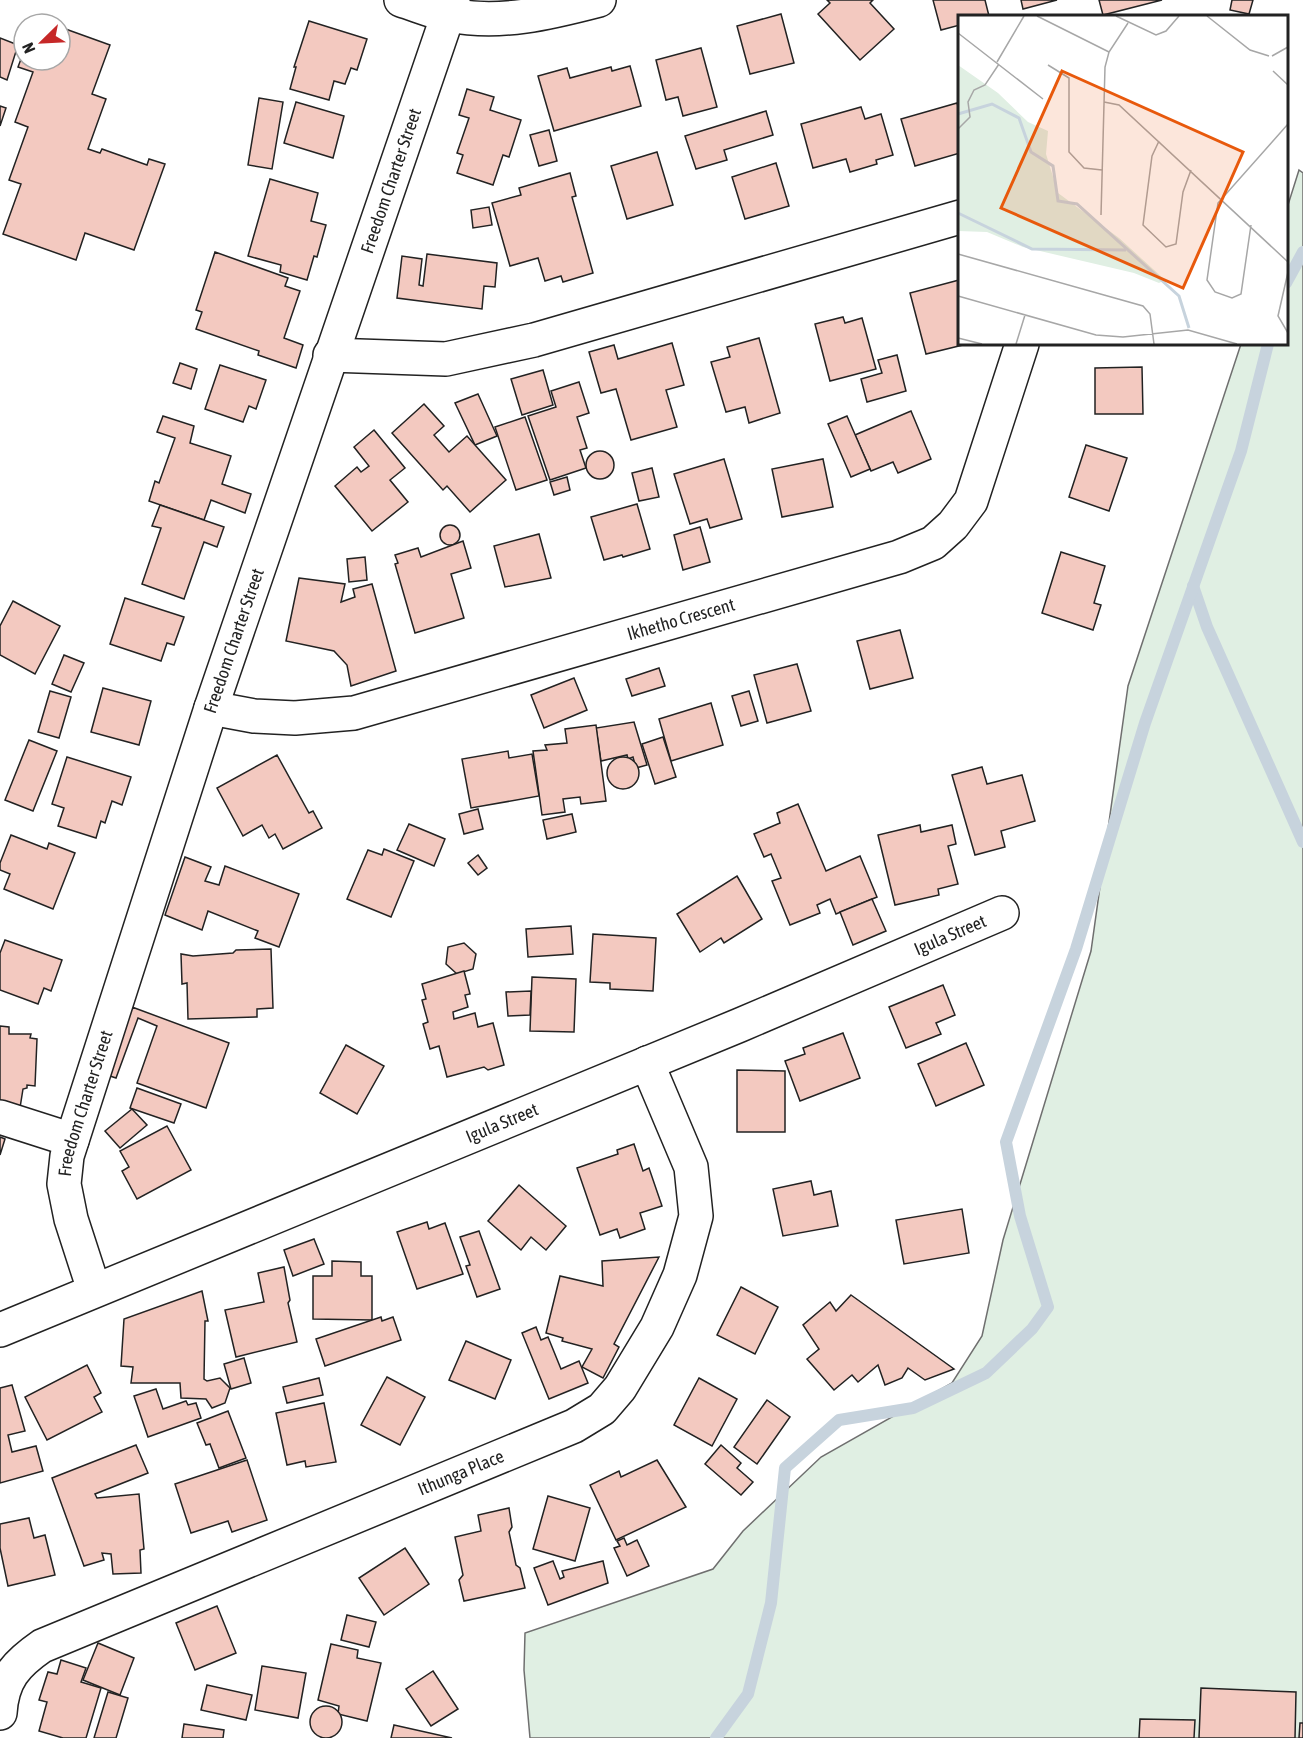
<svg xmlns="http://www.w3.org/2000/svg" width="1303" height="1738" font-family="'Asap Condensed',sans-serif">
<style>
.green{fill:#e0efe3;stroke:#6f6f6f;stroke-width:1.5}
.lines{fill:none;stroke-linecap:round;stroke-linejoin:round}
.stream{stroke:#c7d3dd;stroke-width:12}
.building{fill:#f3c9c0;stroke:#222;stroke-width:1.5}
.minor-casing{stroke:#222;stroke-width:36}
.minor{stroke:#fff;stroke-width:33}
.labels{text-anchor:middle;stroke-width:4.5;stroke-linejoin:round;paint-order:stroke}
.street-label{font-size:18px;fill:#222;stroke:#fff}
.inset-river{fill:none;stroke:#c7d3dd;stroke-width:3}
.inset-road{fill:none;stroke:#a7a7a7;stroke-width:1.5}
.view{fill:#e8590c;fill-opacity:0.15;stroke:#e8590c;stroke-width:3}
.inset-edge{fill:none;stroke:#222;stroke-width:3}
</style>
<rect width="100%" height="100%" fill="#fff"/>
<!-- green -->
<path class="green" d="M1299,170L1303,173V1738H530L524,1670L525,1633L713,1569L743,1531L821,1457L952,1383L982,1336L1003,1240L1091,951L1128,686L1241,344H1286L1287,208Z"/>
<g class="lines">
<!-- stream -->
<g class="stream">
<path d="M1286,283L1303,252"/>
<path d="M1193,586L1207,627L1303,842"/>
<path d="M716,1738L748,1694L771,1603L785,1468L839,1420L913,1408L986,1373L1032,1329L1048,1307L1020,1216L1006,1142L1076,949L1145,723L1241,451L1268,344"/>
</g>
</g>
<!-- building -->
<g class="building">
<path d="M827,0H873L870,3L894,29L860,60L818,14L830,3Z"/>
<path d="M933,0H985L989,16H960V25L941,30Z"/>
<path d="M1021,0H1057L1023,9Z"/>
<path d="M1099,0H1162L1103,15Z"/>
<path d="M1232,0H1253L1249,14L1230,10Z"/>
<path d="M781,14L794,63L750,74L737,26Z"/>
<path d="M36,19L50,24H34Z"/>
<path d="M309,21L367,39L357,70L351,68L345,84L334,81L329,100L290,89L296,67H294Z"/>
<path d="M60,27L110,45L92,94L106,99L88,149L100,153L102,149L147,165L149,159L165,164L134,250L85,233L76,260L3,234L21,184L9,180L28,127L15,122L33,72L18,67L24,51V60H60Z"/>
<path d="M0,38L18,45L7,80L0,77Z"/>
<path d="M701,48L717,107L683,116L678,97L666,100L656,60Z"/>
<path d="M630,66L641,106L554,131L538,76L567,68L570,78L611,67L612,71Z"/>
<path d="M467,89L494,97L490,110L521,120L509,157L503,155L493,185L457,173L463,155L457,153L469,118L459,115Z"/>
<path d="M259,98L283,102L272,169L248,165Z"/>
<path d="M296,102L344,116L333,158L284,143Z"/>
<path d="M957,103L960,113V153L915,166L901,119Z"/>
<path d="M0,106L6,108L0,126Z"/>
<path d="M861,107L865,119L881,114L893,155L876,160L877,164L850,172L846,159L813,168L801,124Z"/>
<path d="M766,111L773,135L724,150L727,160L696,169L685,136Z"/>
<path d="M549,130L557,161L539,166L530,135Z"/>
<path d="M657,152L673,205L627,219L611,166Z"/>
<path d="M776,163L789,206L745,219L732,177Z"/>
<path d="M570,173L576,196L572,197L593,273L563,282L561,276L545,281L538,258L510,266L492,203L521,195L519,188Z"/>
<path d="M270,179L318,193L311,221L326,225L317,257L314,256L307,280L280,272L281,265L248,256Z"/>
<path d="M489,207L492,225L473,228L471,210Z"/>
<path d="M215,252L288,278L285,286L300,291L284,338L303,345L296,368L258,355L259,351L196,329L202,312L196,310Z"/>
<path d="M427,254L497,263L495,287L484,286L482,309L397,298L402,256L422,259L419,285L423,286Z"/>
<path d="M959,280L960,344H967L926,354L910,293Z"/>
<path d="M843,317L845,323L862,318L876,369L830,381L815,324Z"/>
<path d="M759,338L780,413L749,423L745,407L726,412L711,362L730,357L727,347Z"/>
<path d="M672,343L684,385L666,390L677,427L631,440L616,389L601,393L589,352L614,345L618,359Z"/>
<path d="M897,355L906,391L867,402L861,379L882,373L878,360Z"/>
<path d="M180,363L197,369L191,389L173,383Z"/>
<path d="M220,365L266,380L256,409L249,406L243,422L205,409Z"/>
<path d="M1142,367L1143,414H1095V368Z"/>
<path d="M543,370L553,405L522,415L511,379Z"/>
<path d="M579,382L589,413L577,417L587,448L580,450L586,468L550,480L528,416L556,407L551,391Z"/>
<path d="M478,394L497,436L475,445L455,403Z"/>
<path d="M424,404L444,426L434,435L449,452L467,436L506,480L470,512L447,486L443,490L392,433Z"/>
<path d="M911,411L931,459L898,473L893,462L871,471L855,435Z"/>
<path d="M163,416L194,426L190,443L231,456L222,484L251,494L245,513L211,500L204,520L149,501L155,481L159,483L175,438L157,432Z"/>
<path d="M847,416L870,469L851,477L828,424Z"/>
<path d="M525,417L547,480L516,490L495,427Z"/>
<path d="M374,430L405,468L390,480L408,502L372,531L335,486L357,467L361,472L369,466L354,447Z"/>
<path d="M1086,445L1127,458L1109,511L1069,497Z"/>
<circle cx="600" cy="465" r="14"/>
<path d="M724,459L742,519L710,528L707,519L690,524L674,474Z"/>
<path d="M823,459L833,507L782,517L772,469Z"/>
<path d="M652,468L659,497L639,501L632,473Z"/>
<path d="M567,477L570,490L554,495L550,482Z"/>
<path d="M637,504L650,549L623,557L622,555L604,560L591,517Z"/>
<path d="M160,505L224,527L217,547L204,542L184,599L142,584L161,528L152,526Z"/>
<circle cx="450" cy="535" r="10"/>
<path d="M700,527L710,562L683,570L674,535Z"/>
<path d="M539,534L551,578L505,587L494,546Z"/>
<path d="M463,541L471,568L451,574L464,618L415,633L395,564L398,563L395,555L418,548L421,557Z"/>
<path d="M1061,552L1105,566L1094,603L1101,605L1093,630L1042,613Z"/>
<path d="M365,557L367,580L349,582L347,559Z"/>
<path d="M299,578L345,584L341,602L355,597L353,589L372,584L396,671L351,686L347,665L334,651L286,641Z"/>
<path d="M125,598L184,617L174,645L167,643L161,661L110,644Z"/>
<path d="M13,601L60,626L35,674L0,655V626Z"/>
<path d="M900,630L913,678L870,689L857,641Z"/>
<path d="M64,655L84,663L71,692L52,684Z"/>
<path d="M797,664L811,711L767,723L754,675Z"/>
<path d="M659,668L665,686L632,696L626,679Z"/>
<path d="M574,678L587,710L544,728L531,695Z"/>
<path d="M103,688L151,701L139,745L91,732Z"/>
<path d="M50,691L71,697L59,738L38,732Z"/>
<path d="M749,691L758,721L741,726L732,696Z"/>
<path d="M711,703L723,745L671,761L659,719Z"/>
<path d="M634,722L647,765L636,768L633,757L628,759L627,755L601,761L596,728Z"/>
<path d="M596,725L606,801L581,804L580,797L563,799L565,812L542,815L533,751L547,750L545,745L567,743L565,729Z"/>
<path d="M663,737L676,777L655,784L642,744Z"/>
<path d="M29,740L57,751L33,811L5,800Z"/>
<path d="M508,751L509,758L532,754L539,796L471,808L462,759Z"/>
<path d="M277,755L309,813L313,811L322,828L283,849L275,834L269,838L262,825L243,836L217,788Z"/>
<circle cx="623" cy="773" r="16"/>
<path d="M67,757L131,777L122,805L112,801L105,823L101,821L96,838L58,826L64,808L52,804Z"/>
<path d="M982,767L987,784L1022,775L1035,821L1001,831L1005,847L975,855L952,775Z"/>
<path d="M798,804L826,871L860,856L877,897L836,914L830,899L817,905L820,913L790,925L772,881L781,878L771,854L764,857L754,834L780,823L777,813Z"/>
<path d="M478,809L483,829L464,834L459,814Z"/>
<path d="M572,814L576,832L547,839L543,820Z"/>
<path d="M409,824L445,839L434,866L397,850Z"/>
<path d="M920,825L921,832L952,825L956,844L948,846L958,884L938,889L939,895L895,905L878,835Z"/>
<path d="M11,835L47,849L49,843L75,853L53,909L4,889L10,874L0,870V863Z"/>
<path d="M384,849L414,861L391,917L347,899L368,850L382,855Z"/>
<path d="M478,855L487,868L478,875L468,863Z"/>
<path d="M185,857L211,867L205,881L219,885L225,866L299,894L279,947L255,938L258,931L208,911L202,930L165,915Z"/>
<path d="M737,876L762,919L724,943L721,938L700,952L677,914Z"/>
<path d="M872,899L886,931L853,945L840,912Z"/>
<path d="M571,926L573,954L528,957L526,929Z"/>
<path d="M593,934L656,938L653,991L610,989V983L590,982Z"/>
<path d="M5,940L62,960L51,991L44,988L38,1004L0,990V953Z"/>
<path d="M464,943L476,954L473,969L457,974L446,964L448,947Z"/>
<path d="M271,949L273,1008L257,1009V1017L188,1019L187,983L182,984L181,954L193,956L233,953L236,950Z"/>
<path d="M464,971L470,994L465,995L468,1007L453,1012L454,1019L475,1013L478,1027L493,1023L504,1065L488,1070L484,1067L447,1077L439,1046L430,1049L423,1024L428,1022L422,1000L426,999L422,984Z"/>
<path d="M532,977L576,979L574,1032L530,1031Z"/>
<path d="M943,985L955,1015L936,1023L941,1034L906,1048L889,1007Z"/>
<path d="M531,991L530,1015L508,1016L506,992Z"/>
<path d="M132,1007L229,1043L206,1108L137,1083L157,1026L138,1018L116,1078L107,1075Z"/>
<path d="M0,1026L9,1027V1034H31L30,1038L37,1039L35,1086L27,1085V1088L23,1089L19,1114L0,1108Z"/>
<path d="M843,1033L860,1078L800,1101L785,1061L805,1054L803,1048Z"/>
<path d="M966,1043L984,1085L936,1106L918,1064Z"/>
<path d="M346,1045L384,1066L357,1114L320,1093Z"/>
<path d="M737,1070L785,1071V1132H737Z"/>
<path d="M137,1088L181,1104L174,1123L130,1108Z"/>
<path d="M132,1109L147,1125L120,1148L105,1131Z"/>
<path d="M167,1126L191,1170L137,1199L122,1171L129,1167L120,1151Z"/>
<path d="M0,1137L5,1139L0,1155Z"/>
<path d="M634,1144L643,1171L649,1168L662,1206L640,1213L645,1229L620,1238L617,1229L600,1235L577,1168L618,1154L617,1150Z"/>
<path d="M811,1181L814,1195L831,1191L838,1226L783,1236L773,1189Z"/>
<path d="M519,1185L566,1226L546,1250L531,1237L521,1250L488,1221Z"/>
<path d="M962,1209L969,1253L904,1264L896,1220Z"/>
<path d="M427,1222L429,1229L445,1223L463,1274L417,1289L397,1232Z"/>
<path d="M479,1231L500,1289L477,1297L466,1266L470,1265L460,1237Z"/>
<path d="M314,1239L324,1264L293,1276L284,1250Z"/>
<path d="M659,1257L614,1344L619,1347L603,1378L582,1367L592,1349L562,1341L563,1338L546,1333L560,1276L603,1286L602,1261Z"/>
<path d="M332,1261L361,1262V1276H372V1320L313,1319V1276H332Z"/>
<path d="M284,1267L290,1300L288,1303L297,1342L236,1357L225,1310L264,1302L258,1273Z"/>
<path d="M741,1287L778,1307L755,1354L717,1335Z"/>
<path d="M202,1291L208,1321H205L204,1379L207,1381L220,1378L230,1388L225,1403L212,1408L206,1399L181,1398L180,1383H131L133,1367L121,1366L124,1319Z"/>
<path d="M851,1295L954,1369L925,1380L908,1368L902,1378L885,1385L878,1365L858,1382L852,1375L834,1390L807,1359L819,1349L803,1325L830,1302L836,1311Z"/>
<path d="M381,1317L382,1321L393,1317L401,1340L325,1366L316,1339Z"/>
<path d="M536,1327L541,1340L548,1337L561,1369L579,1361L588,1383L549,1399L522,1333Z"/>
<path d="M466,1341L511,1360L495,1399L449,1380Z"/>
<path d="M244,1358L251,1383L231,1389L224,1364Z"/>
<path d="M87,1365L101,1393L94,1397L102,1412L47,1440L25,1397Z"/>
<path d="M387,1377L425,1397L400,1445L361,1425Z"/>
<path d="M319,1378L323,1395L287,1403L283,1387Z"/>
<path d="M699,1378L737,1399L712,1446L674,1425Z"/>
<path d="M12,1385L25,1431L8,1435L12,1452L36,1446L43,1471L0,1483V1388Z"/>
<path d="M156,1389L163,1409L186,1401L188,1405L196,1403L201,1418L148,1437L134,1396Z"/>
<path d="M767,1400L790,1417L757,1464L734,1447Z"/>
<path d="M324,1403L336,1462L306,1467L305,1461L287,1465L276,1413Z"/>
<path d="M228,1411L246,1458L219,1468L210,1444L206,1445L197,1423Z"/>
<path d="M136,1445L148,1473L95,1494L97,1498L139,1494L144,1549L140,1550L141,1573L113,1574L111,1554L102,1553L104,1560L84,1566L52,1478Z"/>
<path d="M721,1445L741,1463L737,1468L753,1482L741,1495L705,1464Z"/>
<path d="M247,1460L267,1520L232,1532L228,1521L191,1533L175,1484Z"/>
<path d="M657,1460L686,1507L616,1540L590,1485L619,1471L621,1477Z"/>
<path d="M548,1496L590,1508L575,1561L533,1549Z"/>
<path d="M509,1508L512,1527L509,1532L516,1565L520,1568L525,1588L464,1601L459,1580L463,1575L455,1537L481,1531L478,1515Z"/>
<path d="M29,1518L34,1538L45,1535L55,1575L8,1586L0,1548V1524Z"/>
<path d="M624,1538L627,1545L637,1540L649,1566L627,1576L614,1548L620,1546L617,1541Z"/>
<path d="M405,1548L429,1584L384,1615L359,1578Z"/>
<path d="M553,1561L560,1579L564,1577L562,1571L603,1561L608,1583L548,1605L534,1568Z"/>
<path d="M217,1606L236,1653L195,1670L176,1623Z"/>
<path d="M347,1615L376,1622L369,1647L341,1640Z"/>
<path d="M98,1643L134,1658L120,1695L83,1680Z"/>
<path d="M331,1644L358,1650L357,1658L381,1663L367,1721L338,1714L339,1706L318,1700Z"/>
<path d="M61,1660L86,1668L81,1682L101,1688L86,1738H63L39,1731L47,1702L39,1700L48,1672L57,1674Z"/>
<path d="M262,1666L306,1673L298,1718L255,1710Z"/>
<path d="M433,1671L458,1709L431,1726L406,1689Z"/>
<path d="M207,1685L252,1695L246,1720L201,1710Z"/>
<path d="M1201,1688L1296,1692L1295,1738H1199Z"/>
<path d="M108,1692L128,1698L116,1738H94Z"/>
<circle cx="326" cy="1722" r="16"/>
<path d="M1140,1719L1195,1720L1194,1738H1139Z"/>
<path d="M1300,1723H1303V1738H1299Z"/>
<path d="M184,1724L224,1730L223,1738H182Z"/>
<path d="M394,1725L452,1738H391Z"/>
</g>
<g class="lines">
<!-- minor casing -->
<g class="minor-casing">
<g id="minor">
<path d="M401,0C417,5 433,12 449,15C501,25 549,13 599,0"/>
<path d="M330,355L446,359L534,340L960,217"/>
<path id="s1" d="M211,708L254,716L295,718L354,713L899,557L933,543L953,525L971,501L1022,344"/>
<path d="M0,1117L72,1140"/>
<path id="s2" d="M94,1290L71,1219L64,1184L67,1156L211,708L453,0"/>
<path id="s3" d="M0,1330L740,1025L1002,913"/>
<path id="s4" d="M0,1713C2,1679 16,1664 42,1646L574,1426L602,1409L620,1388L657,1327L680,1275L696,1216L691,1167L647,1063"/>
</g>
</g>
<!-- minor -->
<use href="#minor" class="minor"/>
</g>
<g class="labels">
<!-- street labels -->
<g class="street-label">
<text dy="6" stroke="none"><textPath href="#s2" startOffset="1166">Freedom Charter Street</textPath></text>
<text dy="6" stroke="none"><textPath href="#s1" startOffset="484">Ikhetho Crescent</textPath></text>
<text dy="6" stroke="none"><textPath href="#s2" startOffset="680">Freedom Charter Street</textPath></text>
<text dy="6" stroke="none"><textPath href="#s3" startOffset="1029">Igula Street</textPath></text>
<text dy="6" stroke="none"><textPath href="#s2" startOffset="194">Freedom Charter Street</textPath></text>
<text dy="6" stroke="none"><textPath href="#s3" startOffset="543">Igula Street</textPath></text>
<text dy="6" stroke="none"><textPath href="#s4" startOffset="536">Ithunga Place</textPath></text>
</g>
</g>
<!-- overview -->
<g transform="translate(958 15)">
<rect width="330" height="330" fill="#fff"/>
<path d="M0,50L40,78L70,107L90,116L88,139L100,178L161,223L207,265L201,268L176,258L65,232L29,217L0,216Z" fill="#e0efe3"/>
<path class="inset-river" d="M0,99L34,89L61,103L73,137L95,151L100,186L119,189L221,281L231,313M0,198L74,234L168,235"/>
<path class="inset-road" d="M79,1L151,37M158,1L198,20L208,16L221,1M249,1L292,35L311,41M0,18L85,84M314,41L330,32M39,47L66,1M90,50L111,63V137L126,153L144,155M315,56L330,70M146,87L161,90L330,247M0,114L12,102L10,87L16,75L27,70L41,49M201,126L194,141L185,210L208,232L218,229L225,177L233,155M143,200L147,52L151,37L170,8M293,210L283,279L274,283L257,277L249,265L260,188L330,109M0,239L185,291L192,299L196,329M330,257L320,301L330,318M0,281L138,320L165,322L230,315L279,329M0,323L24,329M58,329L67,300"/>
<path class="view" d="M104,56L285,137L225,273L43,193Z"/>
<rect width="330" height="330" class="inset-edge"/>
</g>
<!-- north arrow -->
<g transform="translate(42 42) rotate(246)"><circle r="28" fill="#ffffff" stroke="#a7a7a7" stroke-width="1.5"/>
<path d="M0-4.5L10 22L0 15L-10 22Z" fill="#c62828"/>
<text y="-9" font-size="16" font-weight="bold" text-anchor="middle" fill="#222222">N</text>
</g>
</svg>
